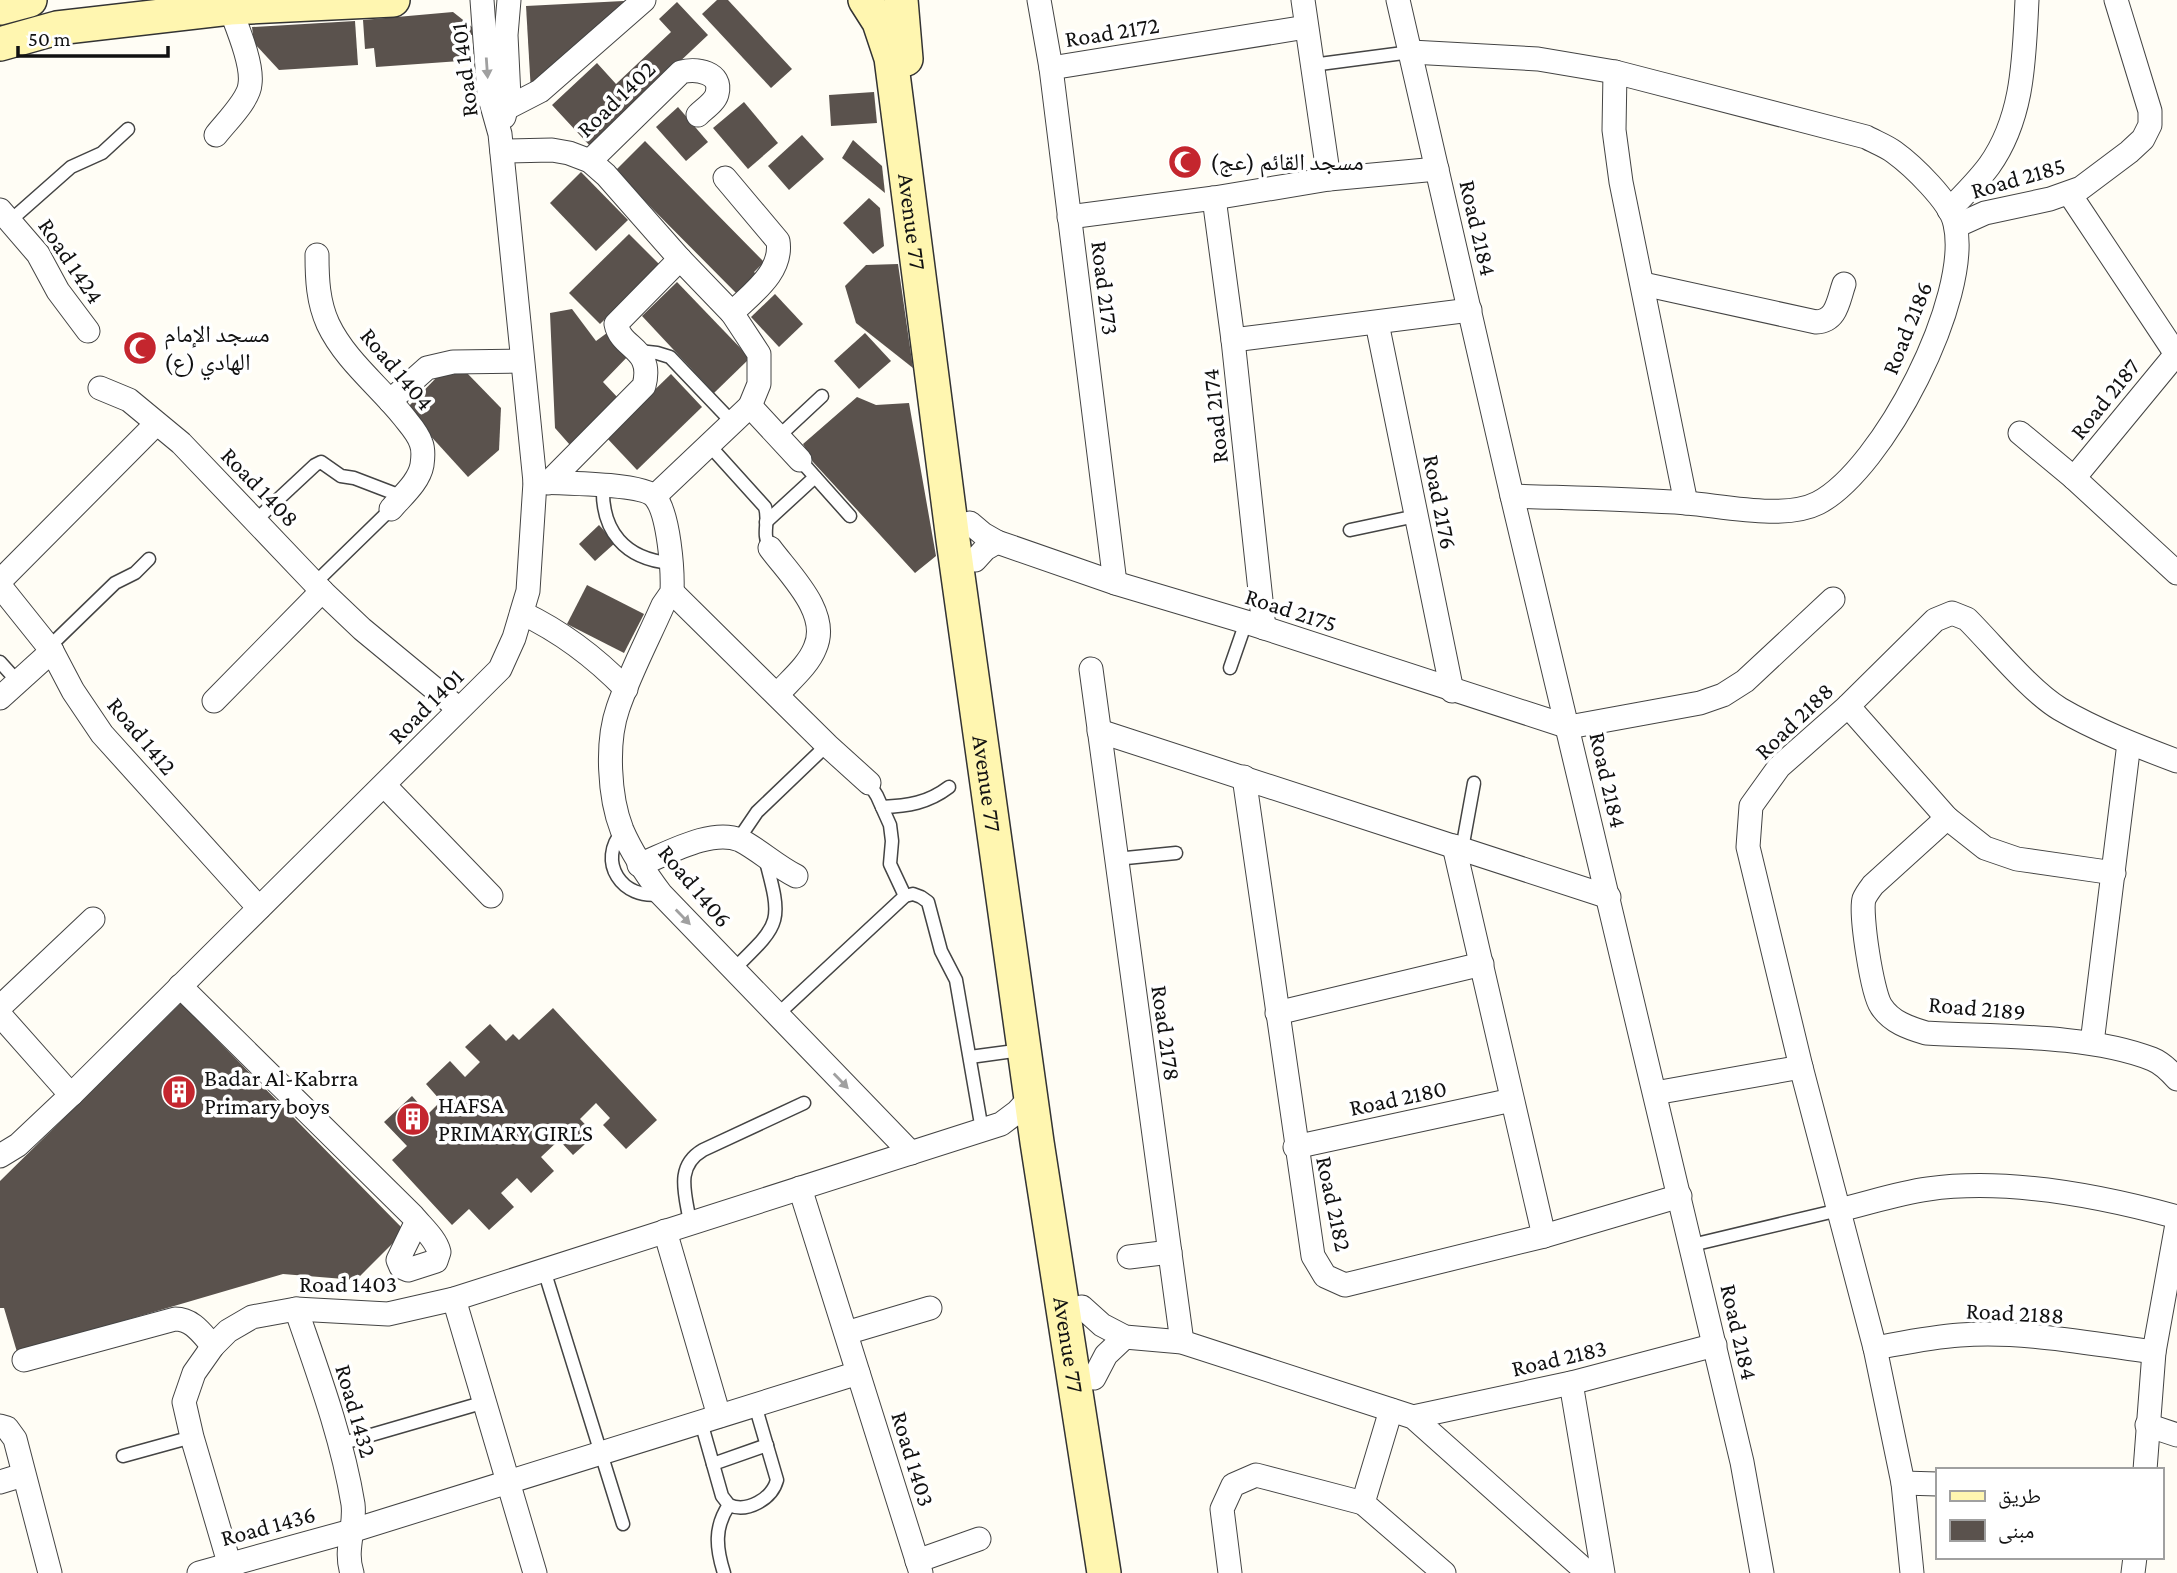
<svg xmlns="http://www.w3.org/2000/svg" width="2177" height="1573" font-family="'Crimson Pro','Noto Naskh Arabic',serif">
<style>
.building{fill:#5a524d}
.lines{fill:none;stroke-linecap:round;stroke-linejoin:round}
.lane-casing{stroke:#444;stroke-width:15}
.street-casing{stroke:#444;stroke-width:25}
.secondary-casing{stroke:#333;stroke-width:36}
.lane{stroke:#fff;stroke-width:12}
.street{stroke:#fff;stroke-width:23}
.secondary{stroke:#fff6b0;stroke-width:33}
.oneway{fill:#a0a0a0}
.labels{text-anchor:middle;stroke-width:7;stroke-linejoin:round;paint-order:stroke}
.street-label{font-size:24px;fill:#111;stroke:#fff}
.poi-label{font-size:24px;fill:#111;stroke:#fff;text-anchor:start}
</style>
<rect width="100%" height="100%" fill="#fffdf5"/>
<!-- building -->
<g class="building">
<path d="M643,0L531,92L526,6Z"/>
<path d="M717,0H728L792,69L771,88L702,14Z"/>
<path d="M677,2L708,35L590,146L552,105L597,63L616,84L671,32L659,19Z"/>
<path d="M453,12L472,27L473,35L460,34V61L376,67L374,48L365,49L363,20Z"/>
<path d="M355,21L358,65L279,70L254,43L252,27Z"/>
<path d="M874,92L877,123L831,126L829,95Z"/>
<path d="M744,102L778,143L748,169L713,128Z"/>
<path d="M678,107L708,142L686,161L656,127Z"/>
<path d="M802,135L824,159L789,190L768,166Z"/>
<path d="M853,140L882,166L885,193L842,158Z"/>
<path d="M645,141L764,262L754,272L760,278L740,297L615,171Z"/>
<path d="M581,172L628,220L596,251L550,203Z"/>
<path d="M869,198L880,208L884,246L873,254L843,223Z"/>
<path d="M629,234L660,265L600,324L569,293Z"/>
<path d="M898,264L913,368L856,323L845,286L866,265Z"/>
<path d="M677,282L750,358L714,393L642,316Z"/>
<path d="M775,294L803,324L779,347L751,317Z"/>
<path d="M572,309L596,341L611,330L632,352L603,382L619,399L570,445L555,428L550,313Z"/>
<path d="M865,333L891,361L859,389L834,361Z"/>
<path d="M466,372L501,408L499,450L468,477L406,409L437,377Z"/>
<path d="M671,374L702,407L637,470L606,437Z"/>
<path d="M857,397L876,405L909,403L936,556L915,573L813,462L803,444Z"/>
<path d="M599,525L615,543L595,561L579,544Z"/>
<path d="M587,585L644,614L624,653L567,624Z"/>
<path d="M181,1003L405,1231L356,1280L283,1274L17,1352L4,1308H0V1181Z"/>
<path d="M553,1008L657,1120L626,1149L603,1125L610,1118L596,1103L580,1119L595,1135L573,1155L559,1140L541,1157L554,1171L531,1193L517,1178L501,1193L514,1207L489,1230L469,1209L452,1225L392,1160L407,1146L384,1122L412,1096L428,1114L441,1101L426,1084L450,1061L465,1077L480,1062L465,1047L490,1024L506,1041L513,1034L519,1040Z"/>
</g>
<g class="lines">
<!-- lane casing -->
<g class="lane-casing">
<g id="lane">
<path d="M1312,65L1411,52"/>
<path d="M11,220L71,167L102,153L128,129"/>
<path d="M639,351L657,353L670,357L732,422"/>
<path d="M778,437L822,396"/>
<path d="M709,445L765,507C770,522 761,533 770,548"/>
<path d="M800,460L850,516"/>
<path d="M603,486C601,531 625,559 670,563"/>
<path d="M256,520L315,465L321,462L341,476L354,478L401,496"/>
<path d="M766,522L815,477"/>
<path d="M1350,530L1416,516"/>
<path d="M315,583L391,509"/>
<path d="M49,647L115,583L135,573L149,559"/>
<path d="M0,662L18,682"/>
<path d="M1230,668L1246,622"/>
<path d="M869,783L877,796L890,825L892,841L890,864L905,896"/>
<path d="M882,807C908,806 928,803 949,787"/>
<path d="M623,831C596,861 622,901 661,894"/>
<path d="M738,840L757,812L827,745"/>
<path d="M1462,849L1474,783"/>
<path d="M1116,859L1176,853"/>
<path d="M733,970C781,923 783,924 765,858"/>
<path d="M777,1015L905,896L913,894L921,897L928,902L941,951L956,980L982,1130"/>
<path d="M970,1057L1022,1050"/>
<path d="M690,1223C686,1195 674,1167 703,1150L804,1103"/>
<path d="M1692,1245L1839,1210"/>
<path d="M544,1270L623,1524"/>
<path d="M701,1422L722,1496L729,1505C747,1513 772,1499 777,1480L755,1405"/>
<path d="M340,1444L485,1402"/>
<path d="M123,1456L192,1437"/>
<path d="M713,1464L767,1445"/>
<path d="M724,1573C716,1548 714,1527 729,1505"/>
</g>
</g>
<!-- street casing -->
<g class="street-casing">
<g id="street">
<path d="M1039,0L1051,68L1115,583"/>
<path d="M1303,0L1329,179"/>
<path d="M1398,0L1512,496L1742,1462L1762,1573"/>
<path d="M1411,52L1538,59L1615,72L1866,137C1875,142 1886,146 1894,152C1912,165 1951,202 1955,224C1972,297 1883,469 1818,503C1785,520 1723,506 1687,503C1629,499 1571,498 1512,496"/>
<path d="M1051,68L1306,27"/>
<path d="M1615,72L1614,130L1621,182L1686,503"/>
<path d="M507,108L540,91L644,0"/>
<path d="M504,117L509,97L506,35L509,0"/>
<path d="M216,135C226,122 249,100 250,84C253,64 237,27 230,8"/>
<path d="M502,151L552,150L569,153L590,161L606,175L680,259L732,313L759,354V384L750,406L655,496"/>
<path d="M590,161L681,72C696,68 723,72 717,94C715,102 704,109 698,115"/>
<path d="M725,178L778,241C783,272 752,293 732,313"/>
<path d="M2069,193L2176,354"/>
<path d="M1214,198L1233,340L1264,628"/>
<path d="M0,210L38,254L58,291L88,331"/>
<path d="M1949,210C1963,196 1977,182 1989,166C2024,117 2024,58 2027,0"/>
<path d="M1069,217L1214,198L1329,179L1437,169"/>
<path d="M1956,226L1985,213L2050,199L2081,188L2129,152L2143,139L2150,125V111L2116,0"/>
<path d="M317,255C317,279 318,302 328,324C345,360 379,386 403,416C410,425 418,433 421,443C424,450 423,458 422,465C419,482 402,496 391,509"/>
<path d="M1643,284L1816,322C1837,321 1838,301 1844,284"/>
<path d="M1377,323L1452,691"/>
<path d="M1233,340L1470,310"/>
<path d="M100,388L129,400L181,443L322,591L362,629L459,709"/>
<path d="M390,401L427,368L453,362L521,361"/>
<path d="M750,406L800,460"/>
<path d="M2020,433L2074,478L2177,573"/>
<path d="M2074,478L2177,353"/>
<path d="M535,482C557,483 643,483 655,497C669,514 673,571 672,592L663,605C648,639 630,673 618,708C606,742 609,797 622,830C632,853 646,874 661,894L911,1153"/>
<path d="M548,483L644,386C654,347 621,350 616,324L680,259"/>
<path d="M970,523L983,534L997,542L1115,583L1246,622L1569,727L1700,703L1723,695L1745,681L1833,599"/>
<path d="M770,548C789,574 831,613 815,648C808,666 789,681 777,695"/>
<path d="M975,560L985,549L997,542"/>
<path d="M0,581L156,424"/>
<path d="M0,586L52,651L73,691L102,734L259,908"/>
<path d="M672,592L827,745L869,783"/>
<path d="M522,613C562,632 595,657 626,689"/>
<path d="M1091,669L1182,1342"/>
<path d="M0,698L52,651"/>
<path d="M214,701L322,591"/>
<path d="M1848,706L1947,818L1985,848L2017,859L2114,873"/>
<path d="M1099,731L1609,897"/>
<path d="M1244,777L1313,1256L1325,1276L1345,1285L1544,1236L1680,1196"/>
<path d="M384,785L491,896"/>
<path d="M1947,818L1873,885C1870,889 1866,894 1864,899C1860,913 1872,993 1881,1006C1891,1022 1909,1028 1926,1033C1996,1037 2088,1034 2152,1059C2162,1063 2170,1071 2177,1079"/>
<path d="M1454,846L1544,1236"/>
<path d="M639,865C667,854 711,828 740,840C758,849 776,866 796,876"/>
<path d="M180,986L413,1216C422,1227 436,1239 439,1252L436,1261L408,1270L401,1267L398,1260L417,1221"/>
<path d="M0,1007L93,919"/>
<path d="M1277,1013L1482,964"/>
<path d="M0,1015L71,1095"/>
<path d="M2092,1043L2129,743"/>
<path d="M1655,1093L1801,1067"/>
<path d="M1295,1147L1512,1100"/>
<path d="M0,1156L18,1145L71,1095L500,669L514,638L528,591L535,482L500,134L489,95L482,0"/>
<path d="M800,1188L921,1573"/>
<path d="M1839,1210C1869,1203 1898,1193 1928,1189C2007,1178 2101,1196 2177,1217"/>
<path d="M665,1231L719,1416"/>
<path d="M1129,1257L1170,1252"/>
<path d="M454,1299L535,1573"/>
<path d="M1082,1307L1102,1325L1125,1337L1182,1342L1413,1417L1588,1573"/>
<path d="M296,1309C318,1373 342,1437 353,1504C356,1528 344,1549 352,1573"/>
<path d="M846,1333L930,1308"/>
<path d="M1875,1348C1903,1343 1931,1337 1960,1335C2024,1330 2090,1344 2154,1352"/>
<path d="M24,1360L175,1319C193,1319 202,1334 213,1346"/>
<path d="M1094,1378L1106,1355L1125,1337"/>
<path d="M1571,1383L1603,1573"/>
<path d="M1391,1410L1363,1503L1444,1573"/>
<path d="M1413,1417L1571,1383L1715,1345"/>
<path d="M2147,1425L2177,1435"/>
<path d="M0,1426L7,1428L15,1439L50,1573"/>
<path d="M2145,1470L2154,1352L2177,1224"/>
<path d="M0,1482L23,1475"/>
<path d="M1903,1483L1937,1484"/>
<path d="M917,1561L979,1539"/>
<path d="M199,1573L351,1531L858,1373"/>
<path d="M232,1573L192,1437L184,1402L194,1373L213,1346L228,1331L252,1317L296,1309L388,1314L454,1299L1001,1124L1017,1112L1031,1097"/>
<path d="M1230,1573L1222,1509L1233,1485L1256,1475L1363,1503"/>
<path d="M1912,1573L1903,1483L1875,1348L1801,1067L1748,847L1751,806L1779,767L1848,706L1935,620L1952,613L1967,619C1993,645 2030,691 2060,709C2096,730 2137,746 2177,761"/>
<path d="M2133,1573L2135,1557"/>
</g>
</g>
<!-- secondary casing -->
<g class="secondary-casing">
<g id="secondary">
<path id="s1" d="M865,0L879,22L891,58L953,540L1037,1142L1104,1573"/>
<path d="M901,0L906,59"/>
<path d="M0,8L30,0"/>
<path d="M0,44L57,28L230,8L393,0"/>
</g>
</g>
<!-- lane -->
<use href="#lane" class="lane"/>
<!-- street -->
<use href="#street" class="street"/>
<!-- secondary -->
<use href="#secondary" class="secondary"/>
</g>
<!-- one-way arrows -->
<defs><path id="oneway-solid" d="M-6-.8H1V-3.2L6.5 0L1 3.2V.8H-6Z" transform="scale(1.75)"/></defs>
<g class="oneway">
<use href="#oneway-solid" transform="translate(487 68) rotate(86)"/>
<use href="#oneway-solid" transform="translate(683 917) rotate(46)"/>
<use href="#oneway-solid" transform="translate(841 1081) rotate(46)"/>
</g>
<!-- icons -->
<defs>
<g id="mosque-disc" transform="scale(1.75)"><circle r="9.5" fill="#c4262e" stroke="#fff"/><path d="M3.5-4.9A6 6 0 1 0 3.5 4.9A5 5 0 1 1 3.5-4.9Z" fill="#fff"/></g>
<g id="building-disc" transform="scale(1.75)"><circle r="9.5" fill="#c4262e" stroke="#fff"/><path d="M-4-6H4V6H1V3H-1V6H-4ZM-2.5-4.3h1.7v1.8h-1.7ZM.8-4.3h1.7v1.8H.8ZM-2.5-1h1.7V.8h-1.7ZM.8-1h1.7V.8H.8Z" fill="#fff"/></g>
</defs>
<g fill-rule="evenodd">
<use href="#mosque-disc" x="1185" y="162"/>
<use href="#mosque-disc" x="140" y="348"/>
<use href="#building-disc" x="179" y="1092"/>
<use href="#building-disc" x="413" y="1119"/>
</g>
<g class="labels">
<!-- street labels -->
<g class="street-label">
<text transform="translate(1112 32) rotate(-9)" y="8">Road 2172</text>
<text transform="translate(464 70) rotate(-97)" y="8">Road 1401</text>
<text transform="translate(616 99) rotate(-44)" y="8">Road 1402</text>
<text transform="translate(2018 178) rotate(-16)" y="8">Road 2185</text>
<text dy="8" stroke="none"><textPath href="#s1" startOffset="229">Avenue 77</textPath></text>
<text transform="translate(1478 228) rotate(77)" y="8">Road 2184</text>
<text transform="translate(71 261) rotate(56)" y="8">Road 1424</text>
<text transform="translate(1105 288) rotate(83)" y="8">Road 2173</text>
<text transform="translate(1907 328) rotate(-68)" y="8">Road 2186</text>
<text transform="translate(397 369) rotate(50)" y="8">Road 1404</text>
<text transform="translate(2105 399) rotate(-51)" y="8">Road 2187</text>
<text transform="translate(1215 416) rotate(-96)" y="8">Road 2174</text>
<text transform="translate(260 487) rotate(46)" y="8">Road 1408</text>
<text transform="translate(1440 502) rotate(79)" y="8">Road 2176</text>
<text transform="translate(1291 610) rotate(18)" y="8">Road 2175</text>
<text transform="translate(426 706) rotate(-45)" y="8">Road 1401</text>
<text transform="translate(1794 721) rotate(-44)" y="8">Road 2188</text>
<text transform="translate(142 736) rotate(50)" y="8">Road 1412</text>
<text transform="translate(1608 780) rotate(77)" y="8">Road 2184</text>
<text dy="8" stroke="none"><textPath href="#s1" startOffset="796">Avenue 77</textPath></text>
<text transform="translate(695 886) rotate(50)" y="8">Road 1406</text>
<text transform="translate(1977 1008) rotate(5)" y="8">Road 2189</text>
<text transform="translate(1166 1033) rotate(82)" y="8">Road 2178</text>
<text transform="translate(1398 1098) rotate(-12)" y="8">Road 2180</text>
<text transform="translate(1334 1204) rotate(78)" y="8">Road 2182</text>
<text x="348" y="1292">Road 1403</text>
<text transform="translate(2015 1313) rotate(3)" y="8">Road 2188</text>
<text transform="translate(1739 1332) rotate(77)" y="8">Road 2184</text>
<text dy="8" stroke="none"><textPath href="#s1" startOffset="1363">Avenue 77</textPath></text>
<text transform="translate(1559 1358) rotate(-13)" y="8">Road 2183</text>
<text transform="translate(356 1411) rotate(74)" y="8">Road 1432</text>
<text transform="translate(913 1459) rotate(73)" y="8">Road 1403</text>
<text transform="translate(268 1526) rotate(-15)" y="8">Road 1436</text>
</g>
<!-- poi labels -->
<g class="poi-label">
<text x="1210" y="170">مسجد القائم (عج)</text>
<text x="164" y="342">مسجد الإمام<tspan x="164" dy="28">الهادي (ع)</tspan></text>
<text x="204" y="1086">Badar Al-Kabrra<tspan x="204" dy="28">Primary boys</tspan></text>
<text x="438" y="1113">HAFSA<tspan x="438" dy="28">PRIMARY GIRLS</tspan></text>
</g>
</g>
<!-- legend -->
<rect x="1936" y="1468" width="228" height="91" fill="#ffffff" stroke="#a0a0a0" stroke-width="2"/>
<rect x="1950" y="1491" width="35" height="10" fill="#fff6b0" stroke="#a0a0a0" stroke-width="2"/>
<text x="1998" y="1503" font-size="21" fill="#111111">طريق</text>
<rect x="1950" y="1520" width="35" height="21" fill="#5a524d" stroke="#a0a0a0" stroke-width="2"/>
<text x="1998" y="1538" font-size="21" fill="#111111">مبنى</text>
<!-- scale -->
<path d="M18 46v10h150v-10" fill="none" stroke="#111111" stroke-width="3.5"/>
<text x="28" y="46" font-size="21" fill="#111111" stroke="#ffffff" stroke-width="5" paint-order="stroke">50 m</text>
</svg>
